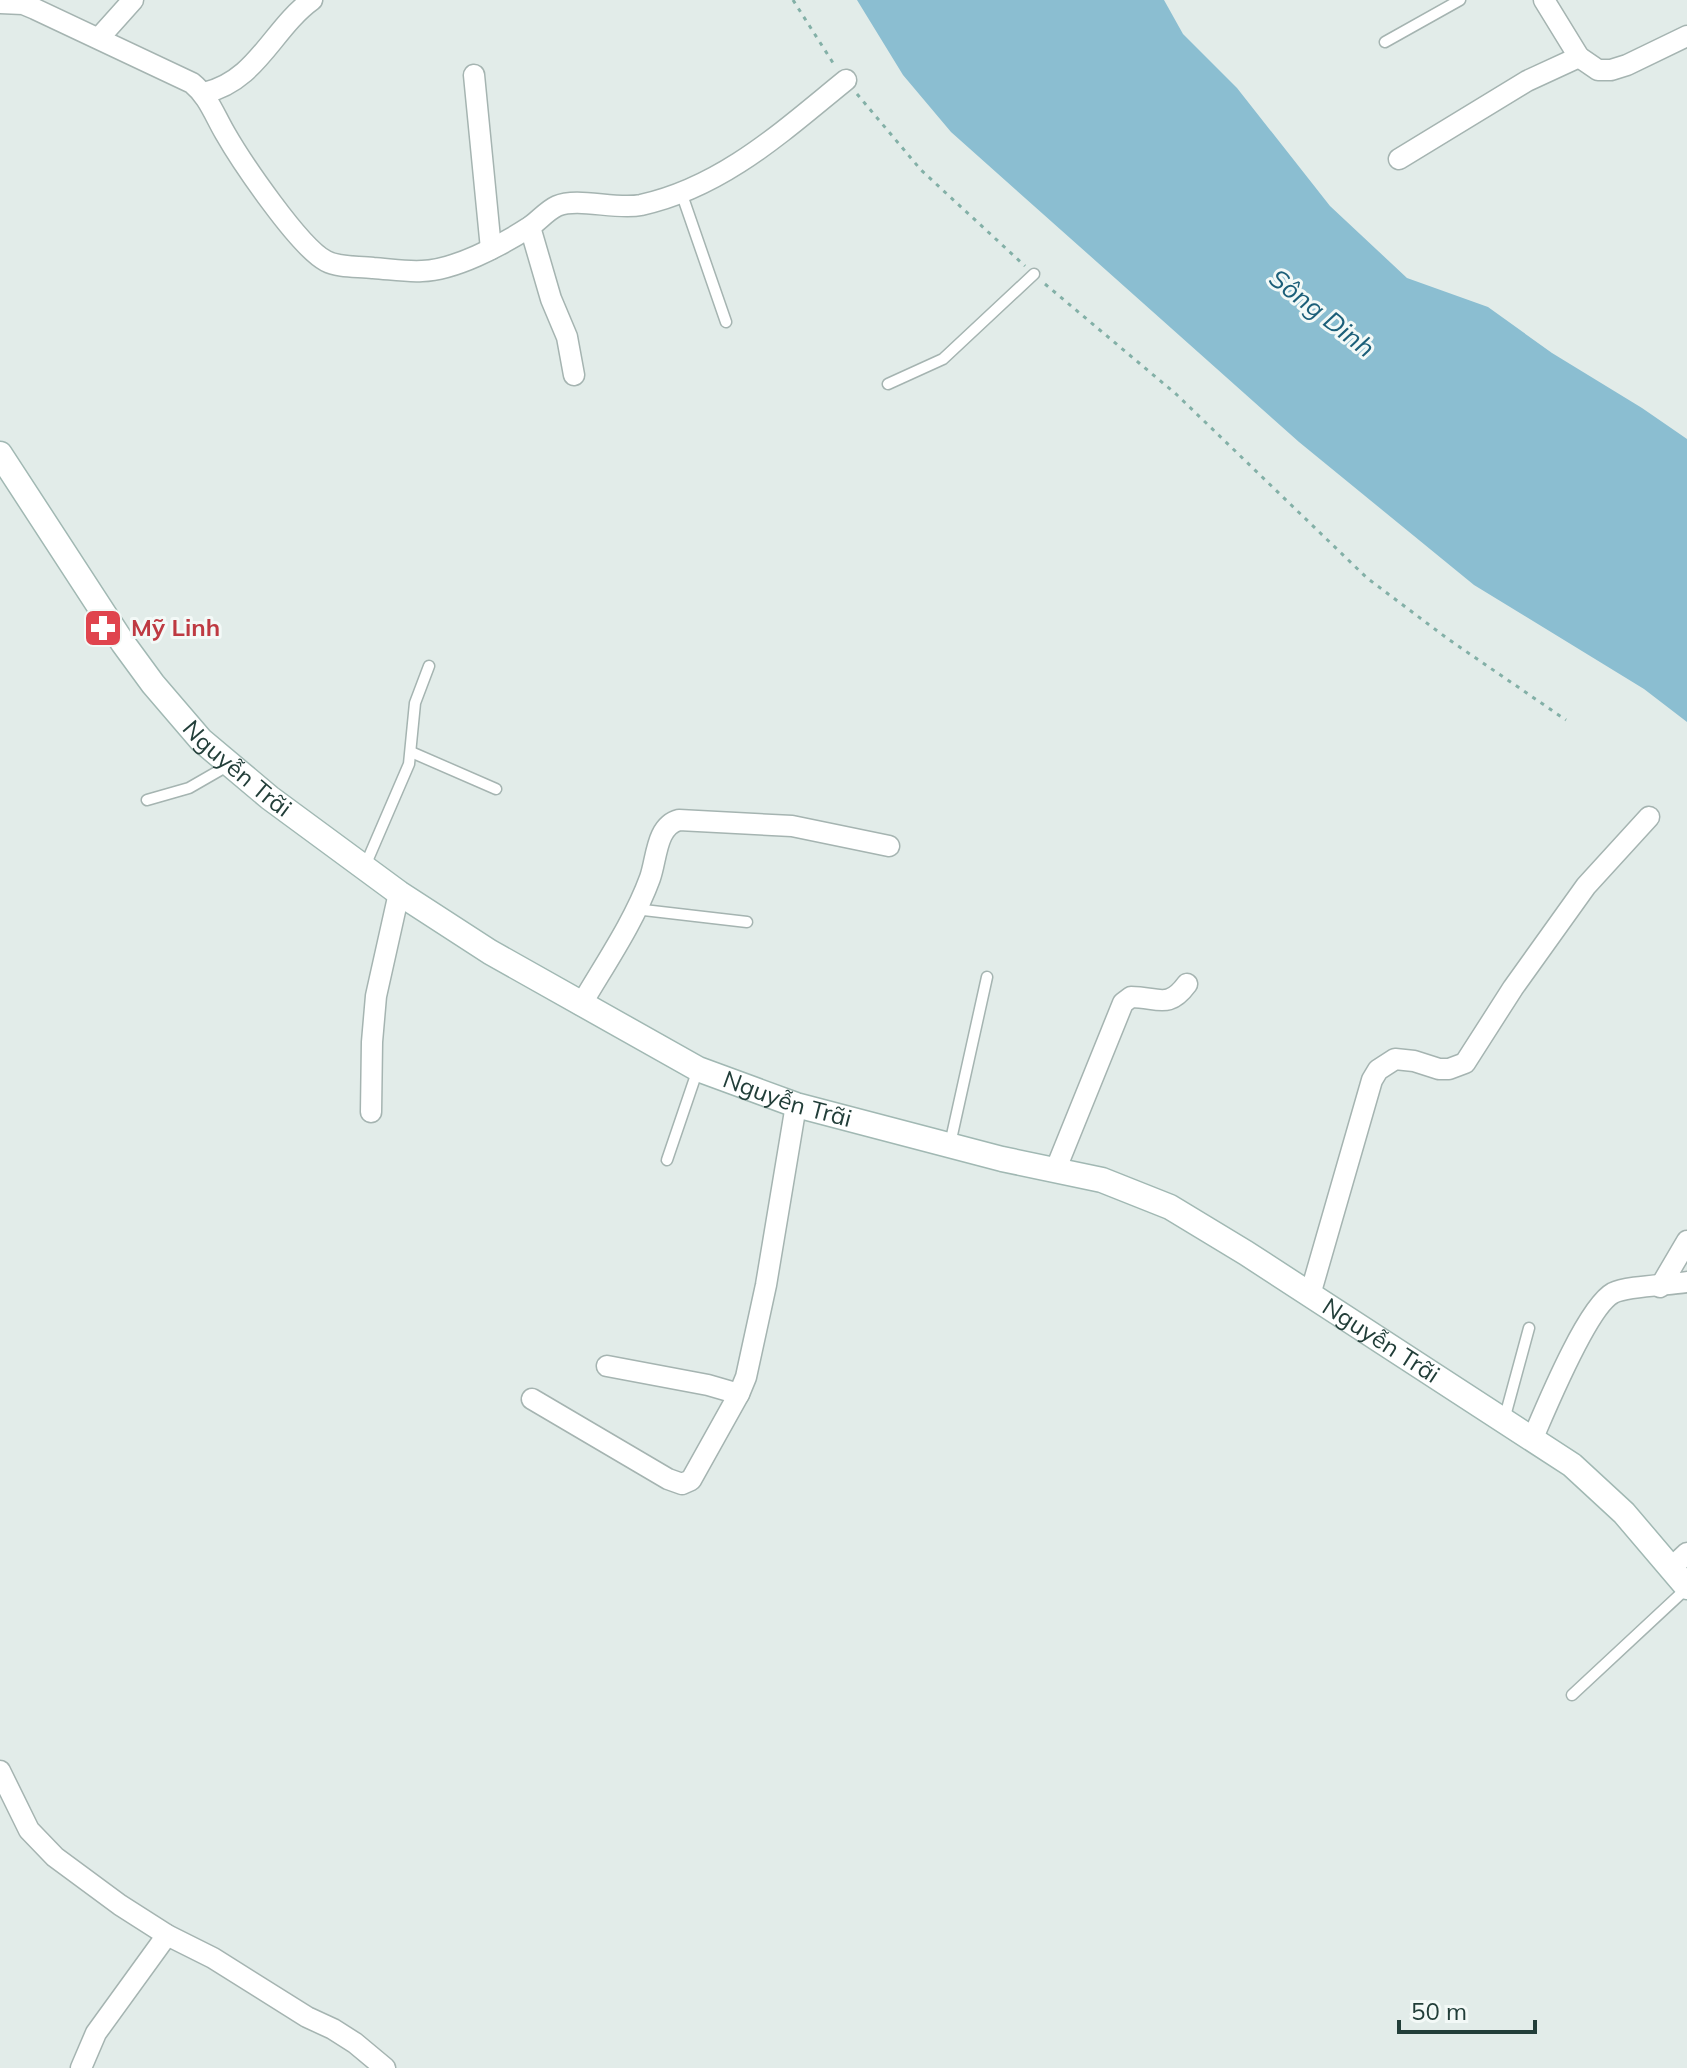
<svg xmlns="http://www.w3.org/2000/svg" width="1687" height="2068" font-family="Mulish,sans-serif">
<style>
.water{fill:#8bbed1}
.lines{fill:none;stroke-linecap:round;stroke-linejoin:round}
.service-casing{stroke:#a5b4b1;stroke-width:13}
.minor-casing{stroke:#a5b4b1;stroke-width:23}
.secondary-casing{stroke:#a1b8b3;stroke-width:27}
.path{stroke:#83b0a7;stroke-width:3;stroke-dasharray:4 6;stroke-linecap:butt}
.service{stroke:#fff;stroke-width:10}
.minor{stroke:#fff;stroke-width:20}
.secondary{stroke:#fff;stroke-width:24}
.labels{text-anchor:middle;stroke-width:6;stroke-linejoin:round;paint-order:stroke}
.health-label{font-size:24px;font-weight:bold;fill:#be3a42;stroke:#f3f9f7;text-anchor:start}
.street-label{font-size:24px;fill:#223e39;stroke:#f3f9f7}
.water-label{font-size:26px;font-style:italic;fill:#1c5f79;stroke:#f3f9f7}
</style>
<rect width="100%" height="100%" fill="#e2ece9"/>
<!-- water -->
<path class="water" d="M857,0H1164L1183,34L1237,88L1330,206L1407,278L1488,307L1552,353L1642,408L1687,439V722L1644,689L1474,585L1299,442L951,132L903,75Z"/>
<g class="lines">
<!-- service casing -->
<g class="service-casing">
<g id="service">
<path d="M1385,42L1460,0"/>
<path d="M681,192L726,322"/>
<path d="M888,384L943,359L1034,274"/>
<path d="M411,752L496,789"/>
<path d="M147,800L189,788L229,765"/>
<path d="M365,866L409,764L415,703L429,666"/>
<path d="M635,909L747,922"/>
<path d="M950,1144L987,977"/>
<path d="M667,1160L698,1069"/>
<path d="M1504,1420L1529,1328"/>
<path d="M1572,1695L1687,1588"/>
</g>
</g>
<!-- minor casing -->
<g class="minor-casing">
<g id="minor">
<path d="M1544,0L1579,57L1598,70H1611L1627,65L1687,36"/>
<path d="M0,3L23,4L35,9L192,83C208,96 214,114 225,133C241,161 299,247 326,261C339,268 359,266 373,268C389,269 406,272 422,271C455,270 500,246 528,228C538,222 546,211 557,206C578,197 615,210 641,205C723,187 783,131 846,80"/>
<path d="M99,38L133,0"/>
<path d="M474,75L491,249"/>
<path d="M204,93C257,81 272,29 312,0"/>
<path d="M1399,159L1527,81L1579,57"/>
<path d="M530,227L551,299L567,337L574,375"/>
<path d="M581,1005C605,964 634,922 650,878C657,858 656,826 679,820L792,826L889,846"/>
<path d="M371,1112L372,1042L376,996L399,893"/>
<path d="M1055,1171L1123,1003L1131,997C1158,997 1168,1010 1187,984"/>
<path d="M1660,1287L1687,1241"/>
<path d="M1310,1295L1372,1080L1378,1070L1395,1059L1414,1061L1439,1069H1449L1465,1063L1513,988L1586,886L1649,817"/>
<path d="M607,1366L708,1385L739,1394L746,1377L766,1285L796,1105"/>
<path d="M532,1399L668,1479L682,1484L691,1480L739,1394"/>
<path d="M1532,1440C1545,1410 1587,1307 1613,1293C1627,1286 1669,1285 1687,1282"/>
<path d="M1671,1568L1687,1553"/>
<path d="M0,1771L29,1830L55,1857L120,1905L167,1935L213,1958L307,2017L333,2029L355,2043L385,2068"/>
<path d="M81,2068L96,2033L167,1935"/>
</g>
</g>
<!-- secondary casing -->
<g class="secondary-casing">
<g id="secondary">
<path id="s1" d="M0,454L123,643L153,684L201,740L270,798L399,893L490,952L698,1069L796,1105L1002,1159L1102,1180L1170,1207L1246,1253L1572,1465L1624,1513L1687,1587"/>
</g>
</g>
<!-- path -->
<g class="path">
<path d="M793,0L835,66"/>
<path d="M857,94L921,170L1025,266"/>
<path d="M1045,284L1176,394L1367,578L1448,639L1566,720"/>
</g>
<!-- service -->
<use href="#service" class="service"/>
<!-- minor -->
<use href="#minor" class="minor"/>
<!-- secondary -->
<use href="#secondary" class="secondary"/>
</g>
<!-- icons -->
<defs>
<g id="pharmacy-square" transform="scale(2)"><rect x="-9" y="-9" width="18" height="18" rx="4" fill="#e0444e" stroke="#f3f9f7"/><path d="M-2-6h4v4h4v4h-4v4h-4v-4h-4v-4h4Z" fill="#fff"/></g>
</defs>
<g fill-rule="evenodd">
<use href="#pharmacy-square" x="103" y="628"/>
</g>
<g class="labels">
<!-- health labels -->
<g class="health-label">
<text x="131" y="636">Mỹ Linh</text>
</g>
<!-- street labels -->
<g class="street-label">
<text dy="8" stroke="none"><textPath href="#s1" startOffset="396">Nguyễn Trãi</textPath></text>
<text dy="8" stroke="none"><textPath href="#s1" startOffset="1042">Nguyễn Trãi</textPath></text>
<text dy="8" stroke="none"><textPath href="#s1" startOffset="1690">Nguyễn Trãi</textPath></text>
</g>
<!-- water labels -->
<g class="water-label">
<text transform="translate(1322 313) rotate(38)" y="9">Sông Dinh</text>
</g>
</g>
<!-- scale -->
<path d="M1399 2020v12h136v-12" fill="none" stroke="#223e39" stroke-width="4"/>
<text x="1411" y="2020" font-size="24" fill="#223e39" stroke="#f3f9f7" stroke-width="6" paint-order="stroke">50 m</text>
</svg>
